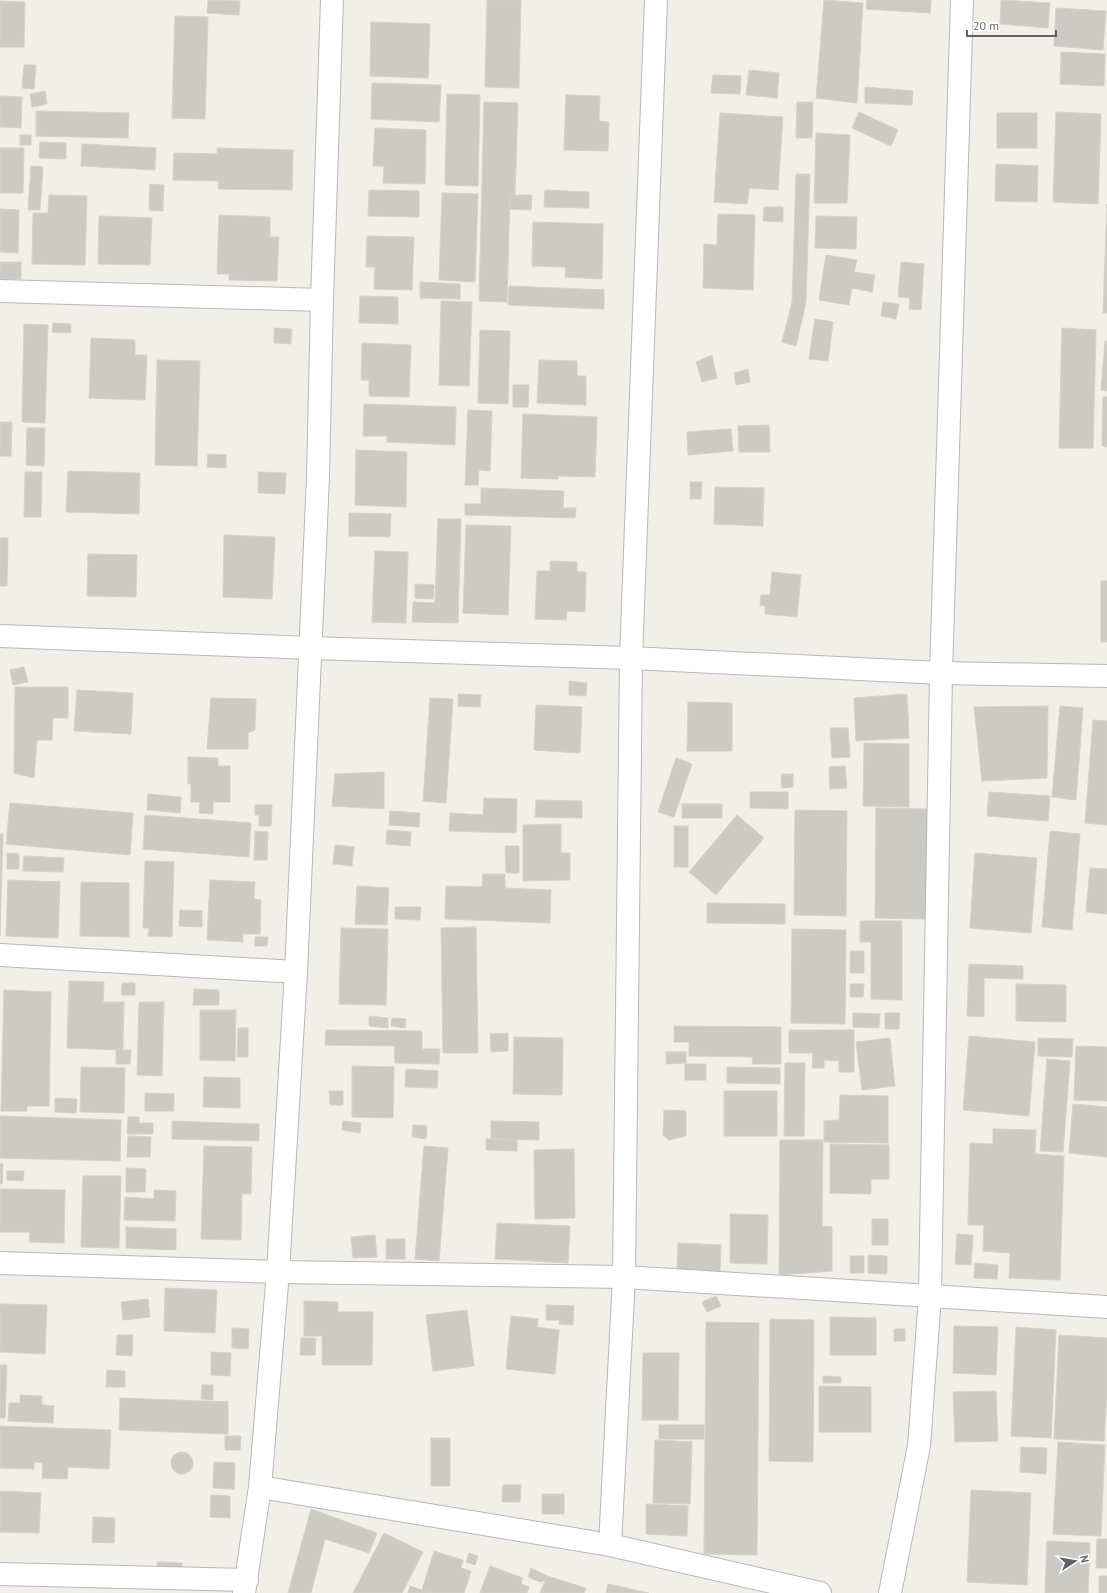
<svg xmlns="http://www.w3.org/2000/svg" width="1107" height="1593" font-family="'PT Sans',sans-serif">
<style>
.building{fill:#cccac5;stroke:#d6d1c6}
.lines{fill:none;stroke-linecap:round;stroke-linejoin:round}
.minor-casing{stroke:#b5b8bc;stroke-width:24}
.minor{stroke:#fff;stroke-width:22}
</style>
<rect width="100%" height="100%" fill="#f1efe8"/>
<!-- building -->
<g class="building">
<path d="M208,0L240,1L239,15L207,13Z"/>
<path d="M487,0H521L519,88L485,87Z"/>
<path d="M824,0L863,3L857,103L816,98Z"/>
<path d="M867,0H931L930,13L866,9Z"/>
<path d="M1001,0L1050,3L1048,28L1000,24Z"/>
<path d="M0,1L25,2L24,47H0Z"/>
<path d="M1056,8L1106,11L1103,50L1054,46Z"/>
<path d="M175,16L208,17L205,119L172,118Z"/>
<path d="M371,22L430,24L428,78L370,76Z"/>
<path d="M1061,52L1105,54L1104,86L1060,84Z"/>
<path d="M24,65H36L34,89L22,88Z"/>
<path d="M749,70L779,73L777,98L746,95Z"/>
<path d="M713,75L741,76L740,94L711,93Z"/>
<path d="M372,83L441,85L439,122L371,119Z"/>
<path d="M865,87L913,91L912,105L865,103Z"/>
<path d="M45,91L47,104L32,107L30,94Z"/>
<path d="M447,94L480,95L478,186L445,185Z"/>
<path d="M566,95L600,96L599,121L609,122L608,151L564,150Z"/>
<path d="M0,96L22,97L21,128L0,127Z"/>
<path d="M484,102L518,103L515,195H510L507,302L479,301Z"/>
<path d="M797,102H813L812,138H796Z"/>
<path d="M36,111L129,113L128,138L36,136Z"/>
<path d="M859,112L898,130L891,146L852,128Z"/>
<path d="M1056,112L1101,114L1098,204L1053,202Z"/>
<path d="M720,113L783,117L778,190L749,188L747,204L714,202Z"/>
<rect x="997" y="113" width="40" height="35"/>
<path d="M375,128L426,130L425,184L383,183L384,166H373Z"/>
<path d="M816,133L850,135L847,203H814Z"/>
<rect x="20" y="135" width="11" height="10"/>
<path d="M40,142L66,143V159L39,158Z"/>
<path d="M82,144L156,148L155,170L81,166Z"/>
<path d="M0,148H24L23,193H0Z"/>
<path d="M217,148L293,150L292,190L218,189L219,181L173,180L174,153L217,154Z"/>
<path d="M996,164L1038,166L1037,202L995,201Z"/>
<path d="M31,166L43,167L40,210H28Z"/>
<path d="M796,174H810L806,302L796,346L782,342L792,302Z"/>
<path d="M150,184L164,185L163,211L149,210Z"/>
<path d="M369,190L419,191V217L368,216Z"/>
<path d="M545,190L589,192V208L544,207Z"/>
<path d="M442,193L478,194L475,282L439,280Z"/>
<path d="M49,195L87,196L85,265L32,264L33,213H48Z"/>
<path d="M510,195H532L531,210L510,209Z"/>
<path d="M1107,204V313H1103Z"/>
<path d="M764,207H783V222L763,221Z"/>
<path d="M0,209L19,210L18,253L0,252Z"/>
<path d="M718,214L755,215L753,290L703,288L704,244L717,245Z"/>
<path d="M219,215L270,217V237H279L277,281L229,280V274H217Z"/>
<path d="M99,216L152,218L150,265L98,264Z"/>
<path d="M816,216L857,217L856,249L815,248Z"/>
<path d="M533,222L603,224L602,279L565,277L566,267L532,266Z"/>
<path d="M367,236L414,237L412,290L374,289L375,267H366Z"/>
<path d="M826,255L857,260L854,272L875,275L872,292L852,288L849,305L819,300Z"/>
<rect x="0" y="262" width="21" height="17"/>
<path d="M901,262L924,264L921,310L909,309L910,298L898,297Z"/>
<path d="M420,282L460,284V299L420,298Z"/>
<path d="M509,286L604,290V309L508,305Z"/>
<path d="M360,296L398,297V324L359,323Z"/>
<path d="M441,301L472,302L469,386L439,385Z"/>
<path d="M883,302L899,304L896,319L881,316Z"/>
<path d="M815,319L833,322L828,361L809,359Z"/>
<path d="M53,323L71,324V333L52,332Z"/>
<path d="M24,324L48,325L45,423L22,422Z"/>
<path d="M274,328L292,329L291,344L274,343Z"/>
<path d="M1062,328L1096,330L1093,448H1059Z"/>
<path d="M480,330L510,331L508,404L478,403Z"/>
<path d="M91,338L135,340V355H147L145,400L89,398Z"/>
<path d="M1105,341H1107V391L1101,390Z"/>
<path d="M362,343L411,345L409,397L369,396V380H361Z"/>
<path d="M712,355L717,378L702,382L696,362Z"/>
<path d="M157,360L200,361L197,466L155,465Z"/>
<path d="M539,360L577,361V376H586V405L537,403Z"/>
<path d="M748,369L750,382L736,385L734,373Z"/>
<path d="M513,385H529L528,407H513Z"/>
<path d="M1103,397H1107V447L1102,446Z"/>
<path d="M364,404L456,407L455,445L387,442V436H363Z"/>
<path d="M468,410L492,411L490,471L479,470L478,485H465Z"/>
<path d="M523,414L597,417L595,477L558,476V479L521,478Z"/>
<path d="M0,422H12L11,456H0Z"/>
<path d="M769,425L770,452H739L738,426Z"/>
<path d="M27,428H45L44,466L26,465Z"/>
<path d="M731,429L733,451L688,455L687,432Z"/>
<path d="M356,450L407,452L406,507L355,505Z"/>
<path d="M208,454L226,455V468L207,467Z"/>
<path d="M68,471L140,473L139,514L66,512Z"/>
<path d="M25,472H42L41,517H24Z"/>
<path d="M258,472L286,473L285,494L258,493Z"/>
<path d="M690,482H702L701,499H690Z"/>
<path d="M715,487L764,488L763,526L714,524Z"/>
<path d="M481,488L564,491L563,508H576L575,518L465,515V504H481Z"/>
<path d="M349,513L391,514L390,537L349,536Z"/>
<path d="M438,519H461L458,623L412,622L413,602L435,603Z"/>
<path d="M466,525L511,526L508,615L463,613Z"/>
<path d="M224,535L275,537L272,599L223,597Z"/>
<path d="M0,538H8L7,586H0Z"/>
<path d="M375,551L408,552L406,623L372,622Z"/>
<path d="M88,554L137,555L136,597L87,596Z"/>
<path d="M550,561L577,562V572H586L585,612L567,611L566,620L535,619L537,571H550Z"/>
<path d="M772,572L801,575L797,617L765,614V606L760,605L761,595H770Z"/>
<rect x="1101" y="581" width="6" height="61"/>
<path d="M415,584L434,585L433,599L415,598Z"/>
<path d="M24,667L28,682L13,685L10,670Z"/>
<path d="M569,681L587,683L586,696L569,695Z"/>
<path d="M15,687H68V718H53L52,740H37L34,778L14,773Z"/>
<path d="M77,690L133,693L131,734L74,731Z"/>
<path d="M458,694L481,695L480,707L458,706Z"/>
<path d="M907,694L909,738L856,741L854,698Z"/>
<path d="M211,698L256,699L255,730L248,733V749H207Z"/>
<path d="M430,698L453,699L446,803L423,801Z"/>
<path d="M688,702L732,703V751H687Z"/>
<path d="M536,705L582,707L580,753L534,750Z"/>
<path d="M1048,706L1047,778L982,781L974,707Z"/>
<path d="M1060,706L1083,708L1076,800L1052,797Z"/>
<path d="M1093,720L1107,721V825L1085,823Z"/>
<path d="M830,728H848L850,757L832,758Z"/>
<path d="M864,743L909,744V807L863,806Z"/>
<path d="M188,757L218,758V766H230V802H213V814L199,813L200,802H191V784H188Z"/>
<path d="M676,758L692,764L674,817L658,812Z"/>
<path d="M845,766L847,788L830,789L829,767Z"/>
<path d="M384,772V809L332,806L335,774Z"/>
<path d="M781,774H793V787L782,788Z"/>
<path d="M750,792H788V809L750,808Z"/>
<path d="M989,792L1050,796L1048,821L987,816Z"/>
<path d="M148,794L181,797L180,813L147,810Z"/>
<path d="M484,798L517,799L516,833L449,831L450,813L483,815Z"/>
<path d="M536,800L582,801V818L535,817Z"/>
<path d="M10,803L133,813L130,855L6,844Z"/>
<rect x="682" y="804" width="40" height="14"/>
<path d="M255,805H272L271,826H259V815H255Z"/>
<path d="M876,808L929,809L928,919L875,918Z"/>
<path d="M795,810L847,811L846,916L794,915Z"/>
<path d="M390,811L420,813L419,827L389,825Z"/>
<path d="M145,815L251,823L249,857L143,849Z"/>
<path d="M737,815L764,838L716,895L689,872Z"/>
<path d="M561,824V853H570V880L523,881V825Z"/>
<rect x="674" y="826" width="14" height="41"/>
<path d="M387,830L411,832L410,846L386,844Z"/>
<path d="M255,831L268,832L267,860H254Z"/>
<path d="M1050,831L1080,834L1072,930L1042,927Z"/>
<path d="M0,834H3L0,936Z"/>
<path d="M335,845L354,847L352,866L333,864Z"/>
<path d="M505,846H519V873H506Z"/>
<path d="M7,853L19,854V869H7Z"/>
<path d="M975,853L1037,858L1031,933L970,928Z"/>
<path d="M24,856L64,858L63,872L23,871Z"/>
<path d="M145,861L174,862L172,937L148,936L149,928H143Z"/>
<path d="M1090,868L1107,869V914L1086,912Z"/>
<path d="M483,874H505V888L551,890L550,923L445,919L446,886L482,887Z"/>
<path d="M8,880L60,882L58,938L6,936Z"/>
<path d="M210,880L255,882L254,899L261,900L260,934H243V942L207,940Z"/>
<path d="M81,882L129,883V937L80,936Z"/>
<path d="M357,886L389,888L387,925L355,924Z"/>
<path d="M707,903L785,904V924L707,923Z"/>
<path d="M395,907H421L420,920L395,919Z"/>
<path d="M180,910L202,911V927L179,926Z"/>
<path d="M860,921H902V1000L871,999V942H860Z"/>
<path d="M476,927L478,1053H443L441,928Z"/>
<path d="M341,928L388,929L386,1005L339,1004Z"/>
<path d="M792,929L846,930L845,1024L791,1023Z"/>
<path d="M255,937H268L267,946H255Z"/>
<rect x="850" y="951" width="14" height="22"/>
<path d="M969,964L1023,966V979L984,978V1017L967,1016Z"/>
<path d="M69,981L104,982L103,1002H124L123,1050L67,1048Z"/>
<path d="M122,983H135V995H121Z"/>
<path d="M850,984H864L863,997H850Z"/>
<path d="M1016,984L1066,985V1022L1016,1021Z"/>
<path d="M194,989L219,990V1005H193Z"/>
<path d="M4,990L51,992L49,1106H27V1111H1Z"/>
<path d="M139,1002H164L162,1076L137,1075Z"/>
<path d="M200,1010H236L235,1061L200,1060Z"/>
<path d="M853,1013L880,1014L879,1028L853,1027Z"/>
<path d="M885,1013H900L899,1029H885Z"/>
<path d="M369,1016L388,1018V1028L369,1026Z"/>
<path d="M392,1018L406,1019L405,1028L391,1026Z"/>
<path d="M674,1026L781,1027V1064H752L753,1057L689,1056V1042H674Z"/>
<path d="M238,1028H248V1057H237Z"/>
<path d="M326,1030L422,1031V1049H440L439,1064L395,1063L394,1046L325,1045Z"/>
<path d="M789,1030H854V1072H839V1061L824,1060V1068H812L813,1053H789Z"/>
<path d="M508,1033V1051L491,1052L490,1034Z"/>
<path d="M969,1036L1035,1042L1029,1116L963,1110Z"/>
<path d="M514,1037L563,1038L562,1095L513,1094Z"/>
<path d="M890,1038L895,1086L862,1090L856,1042Z"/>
<path d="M1038,1038L1073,1039L1072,1057L1038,1056Z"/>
<path d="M1076,1046L1107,1047V1101L1074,1100Z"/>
<path d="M116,1050H131L130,1064H116Z"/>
<path d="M666,1052H686V1063L666,1064Z"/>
<path d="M1047,1059L1070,1061L1063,1152L1040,1151Z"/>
<path d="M785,1063H805L804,1136H784Z"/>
<rect x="685" y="1064" width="21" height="16"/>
<path d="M352,1066L394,1067L393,1118L352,1117Z"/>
<path d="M81,1067L125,1068L124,1113L80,1112Z"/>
<path d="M727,1067L780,1068V1084L727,1083Z"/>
<path d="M406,1069L438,1071L437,1088L405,1087Z"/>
<path d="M204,1077L240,1078V1108L203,1107Z"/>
<path d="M329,1091H343V1105H330Z"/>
<rect x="724" y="1091" width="53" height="45"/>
<path d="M145,1093L174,1094V1111H145Z"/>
<path d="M840,1095L888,1096V1143L824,1142V1121L839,1120Z"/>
<path d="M55,1098L77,1099L76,1113L55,1112Z"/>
<path d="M1073,1104L1107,1107V1157L1069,1153Z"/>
<path d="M664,1110L686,1111V1136L669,1140L663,1135Z"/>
<path d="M0,1116L121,1120L120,1161L0,1158Z"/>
<path d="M128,1117H139V1123H153V1134H127Z"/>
<path d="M172,1121L259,1124V1141L172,1139Z"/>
<path d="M343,1121L361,1123L360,1133L342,1130Z"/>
<path d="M491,1121L539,1122V1140L491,1139Z"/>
<path d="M413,1125L427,1126L426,1139L412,1137Z"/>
<path d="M993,1129L1036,1130L1035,1154L1064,1156L1060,1280L1009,1278L1010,1253L983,1251L984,1225H968L970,1143L993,1144Z"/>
<path d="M128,1136L151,1137L150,1157H127Z"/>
<path d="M486,1139L517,1140V1151L486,1150Z"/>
<path d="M780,1140H823L822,1226L832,1227V1271L779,1275Z"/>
<path d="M830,1144L889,1145V1179H871V1194L830,1193Z"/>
<path d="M204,1146L252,1147L251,1194H242L241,1240L201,1239Z"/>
<path d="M424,1146L448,1148L439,1261L415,1259Z"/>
<path d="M574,1149L575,1218L535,1219L534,1150Z"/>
<path d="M0,1164H3L2,1184H0Z"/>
<path d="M126,1168L146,1169L145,1192H126Z"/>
<path d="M7,1171H24L23,1181L7,1180Z"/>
<path d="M83,1176H121L119,1248L81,1247Z"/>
<path d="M0,1189L65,1190L64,1243L29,1242L30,1232H0Z"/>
<path d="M154,1190L176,1191L175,1221L124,1220L125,1197L154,1199Z"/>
<path d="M730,1214L768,1215L767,1264L730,1263Z"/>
<rect x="872" y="1219" width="16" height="26"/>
<path d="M497,1223L570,1226L568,1263L495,1259Z"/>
<path d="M126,1227L176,1229V1250L126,1248Z"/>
<path d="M957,1234L973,1235L971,1265L955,1264Z"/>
<path d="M375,1235L377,1257L353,1258L351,1237Z"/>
<rect x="386" y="1239" width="19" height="20"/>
<path d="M678,1243L721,1245L720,1272L677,1271Z"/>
<path d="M868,1255L887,1256V1274L868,1273Z"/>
<rect x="850" y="1256" width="14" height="17"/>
<path d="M975,1263L998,1265L997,1279L974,1278Z"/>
<path d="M165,1288L217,1290L215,1333L164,1331Z"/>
<path d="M716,1296L721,1306L707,1312L702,1302Z"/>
<path d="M148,1299L150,1317L123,1320L121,1302Z"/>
<path d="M304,1301L338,1302V1312H373L372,1365H322V1336H304Z"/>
<path d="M0,1304L47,1305L45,1354L0,1352Z"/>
<path d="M546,1305L574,1306L573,1325L559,1324L560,1320H546Z"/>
<path d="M467,1310L474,1366L433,1371L426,1315Z"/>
<path d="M511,1316L538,1319L537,1327L559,1330L555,1374L506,1369Z"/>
<path d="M830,1317L876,1318V1355H830Z"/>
<path d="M770,1319L814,1320L813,1462L769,1461Z"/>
<path d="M706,1322L759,1323L757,1555L704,1554Z"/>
<path d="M954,1326L998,1327L996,1375L953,1373Z"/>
<path d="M1016,1327L1056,1330L1051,1438L1011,1436Z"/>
<path d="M232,1328L249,1329L248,1349L232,1348Z"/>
<rect x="894" y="1329" width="11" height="12"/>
<path d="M117,1335H133L132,1356L116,1355Z"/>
<path d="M1059,1335L1107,1338V1389L1104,1441L1054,1439Z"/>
<path d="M301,1338H316L315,1355H300Z"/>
<path d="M211,1352L231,1353L230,1376L211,1375Z"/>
<path d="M643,1353H679L678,1420H642Z"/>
<path d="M0,1365H7L5,1418H0Z"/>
<path d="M107,1370L125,1371V1387H106Z"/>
<path d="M823,1376L841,1377V1383H823Z"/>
<path d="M202,1385H213V1400L201,1399Z"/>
<path d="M819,1386L871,1387V1432H819Z"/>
<path d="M996,1391L998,1441L955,1442L953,1392Z"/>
<path d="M20,1395L42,1396V1405L54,1406L53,1423L8,1421L9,1403H20Z"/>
<path d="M120,1398L228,1402V1434L119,1430Z"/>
<rect x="659" y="1425" width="45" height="14"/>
<path d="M0,1426L111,1430L109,1469L68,1467L67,1479L42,1478L43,1463L34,1462V1469L0,1468Z"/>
<path d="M225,1436H241L240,1450H225Z"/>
<rect x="431" y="1438" width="19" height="48"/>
<path d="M655,1440L692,1442L690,1504L653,1503Z"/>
<path d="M1058,1442L1105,1445L1101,1536L1053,1534Z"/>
<path d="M1021,1447L1047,1448L1046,1474L1020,1472Z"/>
<circle cx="182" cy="1463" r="11"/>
<path d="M214,1462L235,1463L234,1489L213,1488Z"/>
<path d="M503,1485H521L520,1502H502Z"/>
<path d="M971,1490L1031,1493L1027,1585L967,1582Z"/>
<path d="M0,1491L41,1493L39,1533L0,1532Z"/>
<rect x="542" y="1494" width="22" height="20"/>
<path d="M211,1495L230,1496V1518L210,1517Z"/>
<path d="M646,1504L688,1506L687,1536L646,1534Z"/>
<path d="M311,1509L377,1533L369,1553L325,1539L311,1593H288Z"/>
<path d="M93,1517L115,1518L114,1543L92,1542Z"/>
<path d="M384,1533L423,1552L402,1593H353Z"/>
<path d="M1097,1539H1107V1568H1096Z"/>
<path d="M1047,1541L1090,1543L1088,1593H1045Z"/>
<path d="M434,1551L463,1560L461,1568L471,1571L464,1593H432L422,1590Z"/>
<path d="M469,1553L478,1556L475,1565L466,1562Z"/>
<path d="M157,1562L182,1563V1574H157Z"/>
<path d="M490,1566L523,1578L521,1584L529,1587L527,1593H480Z"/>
<path d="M531,1568L551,1578L540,1582L528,1577Z"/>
<path d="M547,1576L586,1588L584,1593H540Z"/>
<rect x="1099" y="1576" width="8" height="17"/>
<path d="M608,1584L649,1593H606Z"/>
<path d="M410,1586L422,1590L432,1593H408Z"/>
</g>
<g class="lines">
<!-- minor casing -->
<g class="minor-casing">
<g id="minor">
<path d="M0,291L322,300"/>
<path d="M0,636L311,648L631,658L941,673L1107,676"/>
<path d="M0,955L296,972"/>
<path d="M0,1263L278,1272L624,1277L1107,1307"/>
<path d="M260,1487L610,1545L820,1593"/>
<path d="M610,1545L624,1277L631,658L656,0"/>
<path d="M0,1574L247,1580"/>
<path d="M244,1593L260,1487L278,1272L296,972L318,477L322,300L332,0"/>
<path d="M890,1593L919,1446L930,1296L941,673L962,0"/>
</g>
</g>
<!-- minor -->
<use href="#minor" class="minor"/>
</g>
<!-- north arrow -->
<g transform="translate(1075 1561) rotate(78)" stroke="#ffffff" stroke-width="3" paint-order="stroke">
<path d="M0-3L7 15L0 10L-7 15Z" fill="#5f6368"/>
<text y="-6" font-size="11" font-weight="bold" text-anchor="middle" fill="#5f6368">N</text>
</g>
<!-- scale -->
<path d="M967 30v6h89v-6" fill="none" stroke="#5f6368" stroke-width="2"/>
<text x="973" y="30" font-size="12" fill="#5f6368" stroke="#ffffff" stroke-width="3" paint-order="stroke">20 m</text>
</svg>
